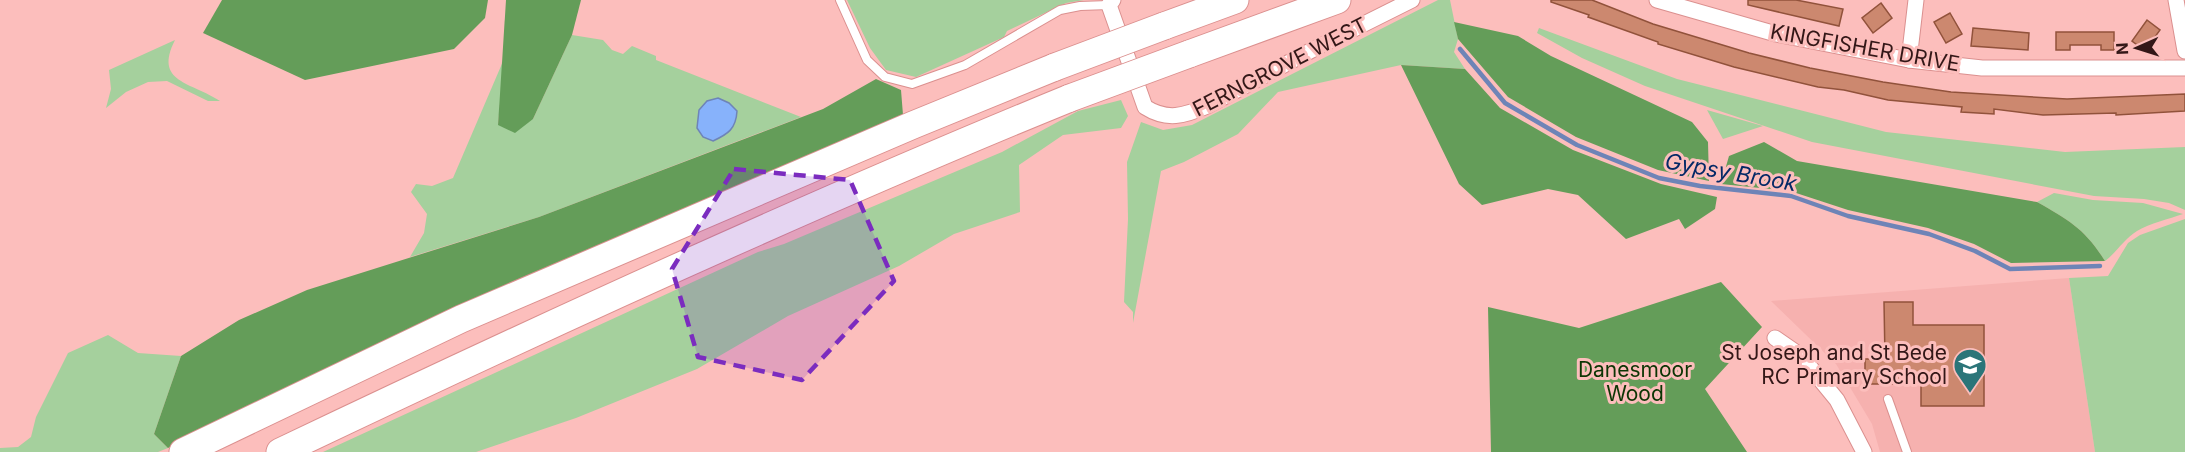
<svg xmlns="http://www.w3.org/2000/svg" width="2185" height="452" font-family="Inter,sans-serif">
<style>
.built{fill:#f6b1af}
.green{fill:#a5d09d}
.forest{fill:#649d59}
.water{fill:#87b2fb;stroke:#6e84b7;stroke-width:1.5}
.lines{fill:none;stroke-linecap:round;stroke-linejoin:round}
.stream{stroke:#6e84b7;stroke-width:4.5}
.building{fill:#cc886f;stroke:#91523b;stroke-width:1.5}
.service-casing{stroke:#db908f;stroke-width:10}
.minor-casing{stroke:#db908f;stroke-width:17}
.motorway-casing{stroke:#db908f;stroke-width:29}
.service{stroke:#fff;stroke-width:8}
.minor{stroke:#fff;stroke-width:15}
.motorway{stroke:#fff;stroke-width:27}
.motorway-bridge-casing{stroke:#db908f;stroke-width:29;stroke-linecap:butt}
.motorway-bridge{stroke:#fff;stroke-width:27}
.marked{fill:#7b2cbf;fill-opacity:0.2;stroke:#7b2cbf;stroke-width:4.5;stroke-dasharray:12 8;stroke-linejoin:round}
.labels{text-anchor:middle;stroke-width:6;stroke-linejoin:round;paint-order:stroke}
.street-label{font-size:21px;fill:#331717;stroke:#fcbebc}
.poi-label{font-size:21px;fill:#331717;stroke:#fcbebc;text-anchor:end}
.park-label{font-size:21px;fill:#0c3504;stroke:#fcbebc}
.water-label{font-size:22px;font-style:italic;fill:#052966;stroke:#fcbebc}
</style>
<rect width="100%" height="100%" fill="#fcbebc"/>
<!-- built -->
<path class="built" d="M2069,278L2095,452H1880L1872,424L1836,364L1771,301Z"/>
<!-- green -->
<g class="green">
<path d="M847,0H1084L1066,3L1007,31L1004,37L916,77L886,70L870,48Z"/>
<path d="M1438,0H1450L1458,39L1454,52L1465,69L1401,65L1278,92L1238,134L1184,162L1161,171L1133,323V312L1124,302L1128,219L1127,162L1141,122L1163,130L1192,125Z"/>
<path d="M1539,28L1677,79L1886,132L2065,152L2185,147V210L2169,203L2144,199L2094,196L1812,142L1645,86L1582,58L1537,33Z"/>
<path d="M572,35L603,40L612,50L623,54L632,46L656,56V60L801,117L539,217L410,257L424,233L427,214L411,192L416,184L432,186L453,178L504,59L498,125L533,119Z"/>
<path d="M175,40C153,83 192,82 220,101H208L167,81L148,82L126,92L106,108L111,89L109,70Z"/>
<path d="M1121,100L1128,116L1121,128L1063,135L1019,165L1020,212L954,234L899,266L788,316L697,369L576,418L476,452H323L758,252L784,244L1002,152L1078,111Z"/>
<path d="M1707,110L1763,126L1723,139Z"/>
<path d="M2054,193L2093,200L2143,203L2183,214C2169,219 2150,223 2137,231C2125,238 2117,252 2105,261C2085,229 2069,220 2037,202Z"/>
<path d="M2185,219V452H2095L2069,278L2108,276L2128,243L2140,235Z"/>
<path d="M108,335L138,353L181,356L154,434L168,448L158,452H0V448L18,447L31,437L36,417L68,353Z"/>
</g>
<!-- forest -->
<g class="forest">
<path d="M222,0H488L485,18L454,49L305,80L203,33Z"/>
<path d="M506,0H581L572,35L533,119L515,133L498,125Z"/>
<path d="M1454,22L1518,36L1551,56L1692,122L1708,142L1709,181L1658,170L1576,137L1508,97L1458,39Z"/>
<path d="M1401,65L1465,69L1500,108L1573,150L1661,184L1717,197L1715,209L1685,229L1679,219L1626,239L1578,195L1548,189L1482,205L1459,184Z"/>
<path d="M876,79L901,90L903,115L548,269L168,448L154,434L181,356L239,320L307,290L539,217L823,109Z"/>
<path d="M1764,142L1797,161L2037,202C2069,220 2085,229 2105,261L2011,263L1974,244L1928,228L1848,210L1790,191L1721,184L1729,156Z"/>
<path d="M1721,282L1762,327L1705,389L1747,452H1491L1488,307L1579,328Z"/>
</g>
<!-- water -->
<path class="water" d="M718,98L729,103L737,111C736,129 728,134 713,141L703,137L697,128L699,110L707,101Z"/>
<g class="lines">
<!-- stream -->
<path class="stream" d="M1460,49L1505,103L1577,145L1659,178L1700,186L1791,196L1848,216L1929,234L1975,251L2010,269L2100,266"/>
</g>
<!-- building -->
<g class="building">
<path d="M1551,0H1592L1653,24L1749,53L1810,68L1883,82L1951,92L2067,99L2185,94V111L2116,115V113L2043,115L1994,109V114L1961,112L1962,107L1888,100L1844,90L1818,87L1734,67L1658,44V42L1588,17L1589,15L1551,2Z"/>
<path d="M1748,0H1796L1843,9L1839,26L1748,5Z"/>
<path d="M1881,3L1892,18L1873,33L1862,18Z"/>
<path d="M1950,13L1962,34L1946,43L1934,22Z"/>
<path d="M2147,20L2160,30L2145,51L2132,41Z"/>
<path d="M1973,28L2029,33L2028,50L1971,46Z"/>
<path d="M2056,32H2114V50H2101V45H2070V50H2056Z"/>
<path d="M1884,302H1913V325H1984V406H1921V384H1865V359H1885Z"/>
</g>
<g class="lines">
<!-- service casing -->
<g class="service-casing">
<g id="service">
<path d="M840,0L867,60L885,77L912,84L965,65L1060,10L1080,6L1109,5"/>
<path d="M1888,399L1907,452"/>
</g>
</g>
<!-- minor casing -->
<g class="minor-casing">
<g id="minor">
<path d="M1113,0L1109,5L1145,107C1167,121 1184,116 1207,106L1312,50L1412,0"/>
<path d="M1657,0L1776,34L1909,60L1982,68H2185"/>
<path d="M2176,0L2185,51"/>
<path d="M1909,60L1916,0"/>
<path d="M1775,338L1801,356L1837,400L1864,452"/>
</g>
</g>
<!-- motorway casing -->
<g class="motorway-casing">
<g id="motorway">
<path d="M1164,26L1235,0"/>
<path d="M1189,54L1337,0"/>
<path d="M183,452L461,319L913,125L1055,67"/>
<path d="M280,452C540,328 803,207 1070,98"/>
</g>
</g>
<!-- service -->
<use href="#service" class="service"/>
<!-- minor -->
<use href="#minor" class="minor"/>
<!-- motorway -->
<use href="#motorway" class="motorway"/>
<!-- motorway-bridge casing -->
<g class="motorway-bridge-casing">
<g id="motorway-bridge">
<path d="M1055,67L1164,26"/>
<path d="M1070,98L1189,54"/>
</g>
</g>
<!-- motorway-bridge -->
<use href="#motorway-bridge" class="motorway-bridge"/>
</g>
<!-- marked area -->
<path class="marked" d="M734,169L850,180L894,281L802,380L698,357L672,269Z"/>
<!-- icons -->
<defs>
<g id="school-pin" transform="scale(1.725)"><path d="M0 17L-7.5 6A9.5 9.5 0 1 1 7.5 6Z" fill="#2b7579" stroke="#fcbebc"/><path d="M0-5L7-2L0 1L-7-2ZM-4 1L0 2.5L4 1V4Q0 6-4 4Z" fill="#fff"/></g>
</defs>
<g fill-rule="evenodd">
<use href="#school-pin" x="1970" y="365"/>
</g>
<g class="labels">
<!-- street labels -->
<g class="street-label">
<text transform="translate(1865 48) rotate(10)" y="7">KINGFISHER DRIVE</text>
<text transform="translate(1280 67) rotate(-27)" y="7">FERNGROVE WEST</text>
</g>
<!-- poi labels -->
<g class="poi-label">
<text x="1947" y="360">St Joseph and St Bede<tspan x="1947" dy="24">RC Primary School</tspan></text>
</g>
<!-- park labels -->
<g class="park-label">
<text x="1635" y="377">Danesmoor<tspan x="1635" dy="24">Wood</tspan></text>
</g>
<!-- water labels -->
<g class="water-label">
<text transform="translate(1731 172) rotate(10)" y="8">Gypsy Brook</text>
</g>
</g>
<!-- north arrow -->
<g transform="translate(2137 48) rotate(267)" stroke="#fcbebc" stroke-width="4.5" paint-order="stroke">
<path d="M0-4.5L10 22L0 15L-10 22Z" fill="#331717"/>
<text y="-9" font-size="16" font-weight="bold" text-anchor="middle" fill="#331717">N</text>
</g>
</svg>
